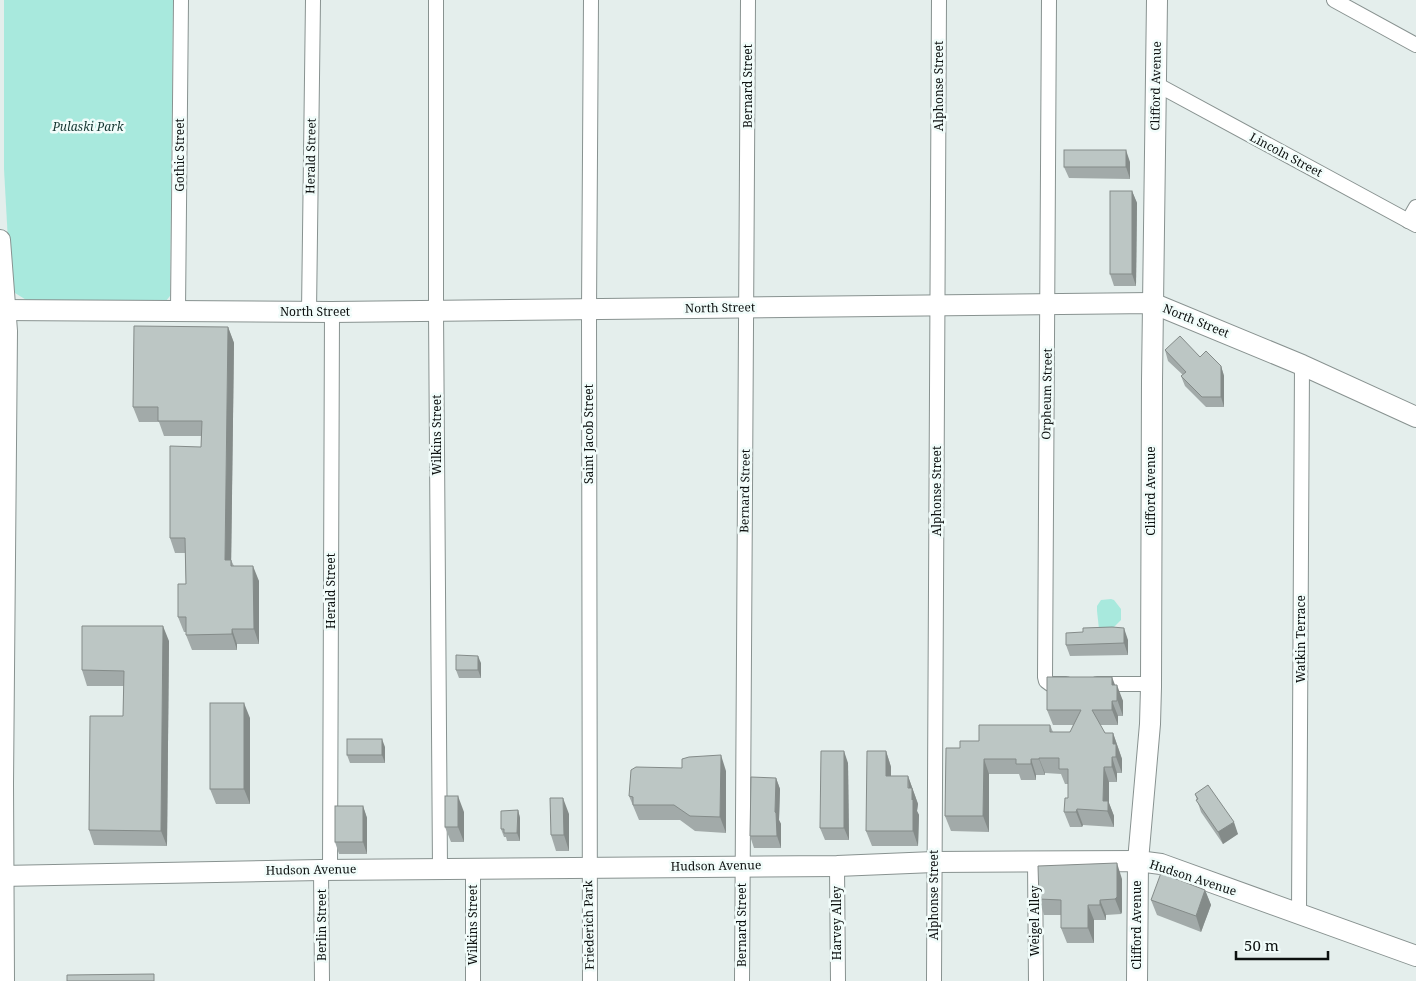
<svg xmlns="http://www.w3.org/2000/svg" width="1416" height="981" font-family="'Noto Serif',serif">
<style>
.green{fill:#a8e9dd}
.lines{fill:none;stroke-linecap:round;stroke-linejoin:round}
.street-casing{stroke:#889290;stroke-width:16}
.secondary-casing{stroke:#889290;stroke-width:22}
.street{stroke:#fff;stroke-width:14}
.secondary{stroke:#fff;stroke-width:20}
.wall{fill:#a2aaa9}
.shaded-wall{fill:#848b89}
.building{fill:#bcc6c4;stroke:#848b89}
.labels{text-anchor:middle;stroke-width:5;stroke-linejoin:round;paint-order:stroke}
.street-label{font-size:12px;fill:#0c100f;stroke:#f1fcfa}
.park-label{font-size:12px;font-style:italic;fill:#143530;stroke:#f1fcfa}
</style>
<rect width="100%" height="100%" fill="#e4eeec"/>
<!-- green -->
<g class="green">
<path d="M4,0H173L170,296L165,302L28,301L15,293L10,277L4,169Z"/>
<path d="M1111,599L1114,600L1121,609V620L1112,629H1099L1097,611V606L1101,600Z"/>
</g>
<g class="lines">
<!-- street casing -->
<g class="street-casing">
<g id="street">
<path d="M436,0V312L440,869"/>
<path d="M1049,0L1045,677L1046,681L1050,684H1066"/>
<path d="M1334,0L1416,45"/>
<path d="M1156,84L1416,225"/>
<path d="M1408,221L1416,207"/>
<path d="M178,310L181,0"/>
<path d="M309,312L313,0"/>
<path d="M1097,684H1151"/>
<path d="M1035,861L1036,981"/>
<path d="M837,866L838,981"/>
<path d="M473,869V981"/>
<path d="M321,870L322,981"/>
<path d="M330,870L332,312"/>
<path d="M1299,913L1302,365"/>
<path d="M590,981L589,310L591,0"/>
<path d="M742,981L748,0"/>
<path d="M934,981L939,0"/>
</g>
</g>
<!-- secondary casing -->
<g class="secondary-casing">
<g id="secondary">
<path d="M0,240L7,331L3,784L4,981"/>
<path d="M0,310L332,312L1152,303L1302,365L1416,417"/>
<path d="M0,876L321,870L837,866L934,862L1138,861L1161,864L1416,956"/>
<path d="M1137,981L1138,861L1150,724L1151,687L1152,381L1157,0"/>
</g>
</g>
<!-- street -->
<use href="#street" class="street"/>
<!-- secondary -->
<use href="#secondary" class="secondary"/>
</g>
<!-- wall -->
<g class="wall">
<path d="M1130,162V179L1069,178L1064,167Z"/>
<path d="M1132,191L1137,203L1136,286H1114L1110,274Z"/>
<path d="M228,327L234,343L231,560L234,566L259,581V644H237V650H192L186,635V632H184L178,617L186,584L185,553H175L170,538L201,447V436H164L159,422H139L133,407Z"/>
<path d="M1165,350L1200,357L1221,366L1224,376V407H1206L1185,386L1181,376L1183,375L1168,361Z"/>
<path d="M1128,640V655L1070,656L1066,645Z"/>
<path d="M169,641L167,846L94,845L89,830L123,716L124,686H87L82,670Z"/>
<path d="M481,663V678H459L456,670Z"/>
<path d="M1115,685L1123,701V716H1118V725H1100L1105,733H1113L1122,759V773H1117V782H1109V803L1114,816V827L1083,825L1082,827H1070L1064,812L1068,798V784H1065L1061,774L1045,773V775H1036V780H1021L1019,774H989V832L951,831L945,816L960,748L979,741L1050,725L1053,732H1070L1073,725H1053L1047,710Z"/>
<path d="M250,718V804H216L210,789Z"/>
<path d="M385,747V763H350L347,755Z"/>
<path d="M886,751L891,767V776H908L918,804L917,811L919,815L918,846H872L866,831Z"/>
<path d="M848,763L849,840H825L820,828Z"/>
<path d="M726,771V833L695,831L680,820H639L629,796Z"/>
<path d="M776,778L780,789L779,820L781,824V848H754L750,836Z"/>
<path d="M1195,794L1238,834L1223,844L1201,812Z"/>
<path d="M363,806L367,818V854H339L335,842Z"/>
<path d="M518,810L520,818V841H507L506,837H504L501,829Z"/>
<path d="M464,812V842H451L445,827Z"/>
<path d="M569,814V851H556L551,835Z"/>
<path d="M1122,879V912L1121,914L1106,915V920H1094V943H1067L1061,928V915H1044L1039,899Z"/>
<path d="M1205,890L1211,905L1201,932L1157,915L1151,900Z"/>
</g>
<!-- shaded-wall -->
<g class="shaded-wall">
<path d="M1126,150L1130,162V179L1126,167Z"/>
<path d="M1132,191L1137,203L1136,286L1132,274Z"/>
<path d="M228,327L234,343L231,575L225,560Z"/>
<path d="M1221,366L1224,376V407L1221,397Z"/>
<path d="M253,566L259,581V644L254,629Z"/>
<path d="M163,626L169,641L167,846L161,831Z"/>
<path d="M1124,628L1128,640V655L1124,643Z"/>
<path d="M232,629L237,644V650L232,634Z"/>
<path d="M478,656L481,663V678L478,670Z"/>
<path d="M1112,677L1117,690V685L1123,701V716L1112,685Z"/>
<path d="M1112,701L1118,716V725L1112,710Z"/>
<path d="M244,703L250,718V804L244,789Z"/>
<path d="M1113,733L1122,759V773L1116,757L1113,744Z"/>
<path d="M382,739L385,747V763L382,755Z"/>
<path d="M844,751L848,763L849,840L844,828Z"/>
<path d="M886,751L891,767V791L886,776Z"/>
<path d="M721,755L726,771V833L720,817Z"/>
<path d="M1112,757L1117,773V782L1112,767Z"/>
<path d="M1039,758L1045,773V775L1039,759Z"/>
<path d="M984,759L989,774V832L983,816Z"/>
<path d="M1031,759L1036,775V780L1031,764Z"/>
<path d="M1104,767L1109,782V803L1114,816V827L1103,801Z"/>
<path d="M908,776L918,804L917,811L919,815L918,846L913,831Z"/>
<path d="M776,778L780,789L779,820L781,824V848L777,836L775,812Z"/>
<path d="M458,796L464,812V842L458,827Z"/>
<path d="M563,798L569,814V851L564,835Z"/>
<path d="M363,806L367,818V854L363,842Z"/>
<path d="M1077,809L1083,825L1082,827L1076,812Z"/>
<path d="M518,810L520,818V841L517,833Z"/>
<path d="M1234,822L1238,834L1223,844L1218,832Z"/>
<path d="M1117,863L1122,879V912L1121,914L1115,899Z"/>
<path d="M1205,890L1211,905L1201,932L1196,916Z"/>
<path d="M1100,900L1106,915V920L1100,905Z"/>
<path d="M1088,905L1094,920V943L1088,928Z"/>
</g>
<!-- building -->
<g class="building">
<rect x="1064" y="150" width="62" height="17"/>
<rect x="1110" y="191" width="22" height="83"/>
<path d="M134,326L228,327L225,560H231V566H253L254,629H232V634L186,635V617H178V584H186L185,538H170V446L201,447L202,421H158V407H133Z"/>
<path d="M1180,336L1200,357L1206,351L1221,366V397H1202L1181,376L1186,372L1165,350Z"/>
<path d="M82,626H163L161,831L89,830L90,716H123L124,671L82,670Z"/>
<path d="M1112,627L1124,628V643L1066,645V633L1083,632V628Z"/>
<path d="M456,655L478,656V670H456Z"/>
<path d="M1047,677H1112V685H1117V701H1112V710H1092L1105,733H1113V744H1116V757H1112V767H1104L1103,801H1108V811L1077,809L1076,812H1064L1065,798H1068V769H1059V758H1039V759H1031V764H1016V759H984L983,816H945L946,748H960V741H979V725H1050V732H1070L1081,710H1047Z"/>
<rect x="210" y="703" width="34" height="86"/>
<rect x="347" y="739" width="35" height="16"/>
<path d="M821,751H844V828H820Z"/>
<path d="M867,751H886V776H908V788H912V800L913,799V831H866Z"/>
<path d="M721,755L720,817L690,816L674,805H633V797L629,796L631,770L636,767L682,768V759L689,757Z"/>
<path d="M751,777L776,778L775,812L776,813L777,836H750Z"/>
<path d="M1208,785L1234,822L1218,832L1196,800L1198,799L1195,794Z"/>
<rect x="445" y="796" width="13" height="31"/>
<path d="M550,798H563L564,835H551Z"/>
<rect x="335" y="806" width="28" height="36"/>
<path d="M518,810L517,833H504V829H501V811Z"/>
<path d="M1117,863V897L1115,899L1100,900V905H1088V928H1061V900L1039,899L1038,866Z"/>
<path d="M1161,873L1205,890L1196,916L1151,900Z"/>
<path d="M154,974V981H67V975Z"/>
</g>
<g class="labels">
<!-- street labels -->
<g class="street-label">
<text transform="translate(748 86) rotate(-90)" y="4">Bernard Street</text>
<text transform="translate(939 86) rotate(-90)" y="4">Alphonse Street</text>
<text transform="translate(1156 86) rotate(-89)" y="4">Clifford Avenue</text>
<text transform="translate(180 155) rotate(-90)" y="4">Gothic Street</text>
<text transform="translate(1286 155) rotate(28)" y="4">Lincoln Street</text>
<text transform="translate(311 156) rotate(-89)" y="4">Herald Street</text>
<text transform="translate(720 308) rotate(-1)" y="4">North Street</text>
<text x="315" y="316">North Street</text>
<text transform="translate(1196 321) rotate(22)" y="4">North Street</text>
<text transform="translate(1047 394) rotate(-89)" y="4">Orpheum Street</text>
<text transform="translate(589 434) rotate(-90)" y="4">Saint Jacob Street</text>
<text transform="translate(437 435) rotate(-90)" y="4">Wilkins Street</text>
<text transform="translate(745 491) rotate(-89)" y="4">Bernard Street</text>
<text transform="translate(937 491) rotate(-90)" y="4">Alphonse Street</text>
<text transform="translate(1151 491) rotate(-90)" y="4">Clifford Avenue</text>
<text transform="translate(331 591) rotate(-90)" y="4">Herald Street</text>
<text transform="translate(1301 639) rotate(-90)" y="4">Watkin Terrace</text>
<text transform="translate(716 866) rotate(-1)" y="4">Hudson Avenue</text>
<text transform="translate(311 870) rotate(-1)" y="4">Hudson Avenue</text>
<text transform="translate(1193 878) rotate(18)" y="4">Hudson Avenue</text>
<text transform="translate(934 895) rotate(-90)" y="4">Alphonse Street</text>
<text transform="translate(1035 921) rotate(-90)" y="4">Weigel Alley</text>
<text transform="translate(837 923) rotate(-90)" y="4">Harvey Alley</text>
<text transform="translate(322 925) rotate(-90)" y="4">Berlin Street</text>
<text transform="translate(473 925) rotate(-90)" y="4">Wilkins Street</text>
<text transform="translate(589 925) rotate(-91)" y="4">Friederich Park</text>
<text transform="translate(742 925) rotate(-90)" y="4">Bernard Street</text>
<text transform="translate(1137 925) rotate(-90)" y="4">Clifford Avenue</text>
</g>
<!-- park labels -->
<g class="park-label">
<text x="88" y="131">Pulaski Park</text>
</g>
</g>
<!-- scale -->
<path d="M1236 951v8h92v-8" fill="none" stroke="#0c100f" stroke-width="2.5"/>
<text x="1244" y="951" font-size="15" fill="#0c100f" stroke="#f1fcfa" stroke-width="4" paint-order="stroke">50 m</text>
</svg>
